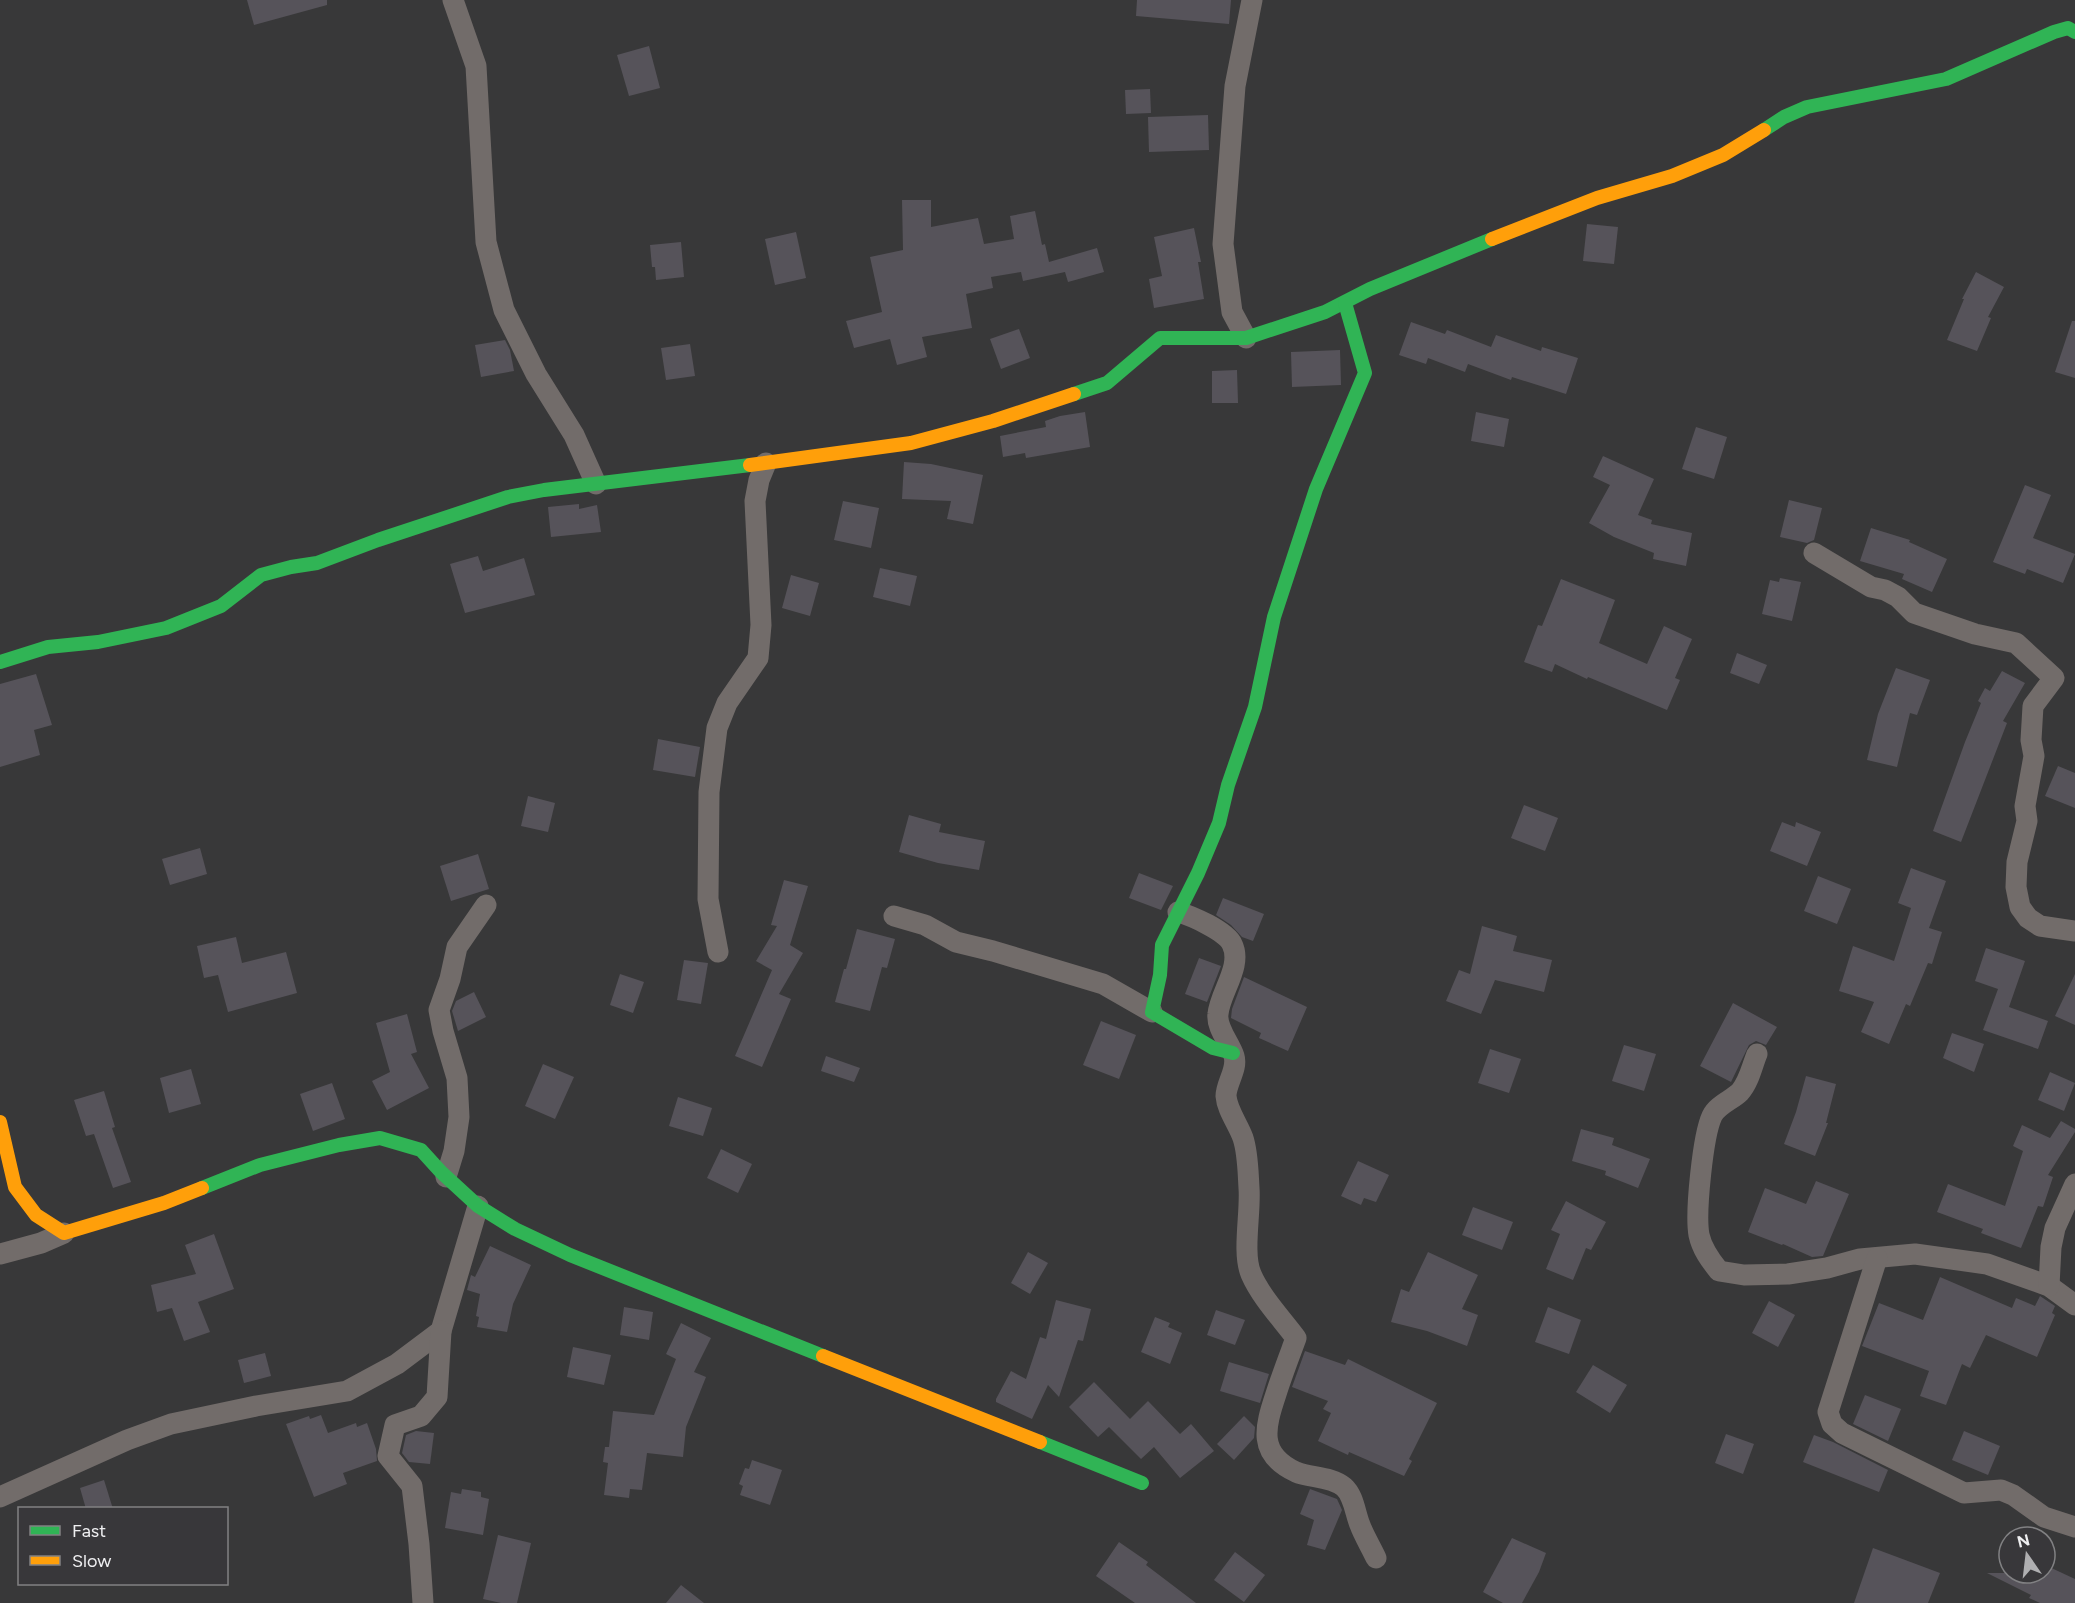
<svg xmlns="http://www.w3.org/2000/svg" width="2075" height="1603" font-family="Figtree,sans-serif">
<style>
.building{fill:#56535a}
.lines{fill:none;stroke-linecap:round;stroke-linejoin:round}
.street{stroke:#726c6a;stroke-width:21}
.fast{stroke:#30b455;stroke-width:14}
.slow{stroke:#ff9f0a;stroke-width:14}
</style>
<rect width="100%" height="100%" fill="#383839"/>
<!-- building -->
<g class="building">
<path d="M247,0H327V5L254,25Z"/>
<path d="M1137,0H1231L1229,24L1136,16Z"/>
<path d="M649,46L660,88L629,96L617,55Z"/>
<path d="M1150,89L1151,113L1126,114L1125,90Z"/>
<path d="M1208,115L1209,150L1149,152L1148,117Z"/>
<path d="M902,200H931V227L978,218L984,244L1014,239L1010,216L1035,211L1042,245L1045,244L1049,262L1097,248L1104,272L1068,282L1065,272L1023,281L1021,272L991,277L993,288L966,294L972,328L922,337L927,357L897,365L890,339L854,348L846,321L882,312L870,257L903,250Z"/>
<path d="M1587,224L1618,227L1614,264L1583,261Z"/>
<path d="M1194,228L1201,262H1198L1204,299L1154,308L1149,279L1162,276L1154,237Z"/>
<path d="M796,232L806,278L775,285L765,239Z"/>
<path d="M681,242L684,277L656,280L655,267H652L650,245Z"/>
<path d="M1976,272L2004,287L1988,317L1991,318L1977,351L1947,340L1964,299H1962Z"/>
<path d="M2072,321H2075V378L2055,372Z"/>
<path d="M1411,322L1445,334L1447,330L1491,347L1496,335L1541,351L1542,347L1578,358L1566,394L1512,377L1511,380L1468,364L1465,372L1428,358L1426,364L1399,355Z"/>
<path d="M1019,329L1030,358L1001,369L990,339Z"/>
<path d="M505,340L510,350L514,371L481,377L475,345Z"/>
<path d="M690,344L695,376L666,380L661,348Z"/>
<path d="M1340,350L1341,385L1292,387L1291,352Z"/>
<path d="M1237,370L1238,403H1212V371Z"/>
<path d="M1085,412L1090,447L1026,458L1025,453L1003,457L1000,436L1046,427L1045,421L1060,416Z"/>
<path d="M1476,412L1509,419L1504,447L1471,441Z"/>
<path d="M1696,427L1727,437L1714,479L1682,469Z"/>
<path d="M1603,456L1654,479L1638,515L1652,520L1651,524L1692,533L1686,566L1653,559L1654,553L1614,537L1589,523L1610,485L1593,477Z"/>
<path d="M904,462L931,464L983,475L973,524L947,519L951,501L902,499Z"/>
<path d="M2025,485L2051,495L2033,538L2075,554L2063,583L2027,569L2025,574L1993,562Z"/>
<path d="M1789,500L1822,508L1814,540L1807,543L1780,537Z"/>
<path d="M843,501L879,508L871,548L834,540Z"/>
<path d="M579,504V509L597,505L601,532L551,537L548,507Z"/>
<path d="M1871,528L1910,540L1909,542L1947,559L1932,592L1902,579L1904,574L1860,561Z"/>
<path d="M478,556L483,571L524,558L535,595L465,613L450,564Z"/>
<path d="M880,568L917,576L910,606L873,597Z"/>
<path d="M791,575L819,583L810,616L782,608Z"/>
<path d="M1780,578L1801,582L1792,621L1762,614L1770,580L1779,582Z"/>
<path d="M1561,579L1615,600L1599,643L1647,664L1664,626L1692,639L1675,678L1680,680L1667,710L1588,677L1587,679L1555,664L1552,672L1524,662L1538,625L1542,626Z"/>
<path d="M1737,653L1767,665L1759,684L1730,673Z"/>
<path d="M1896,668L1930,680L1917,715L1910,713L1897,767L1867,760L1878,714Z"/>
<path d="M2002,671L2025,683L2003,721L2007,723L1961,842L1933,831L1965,742L1981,703L1978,701L1985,688L1990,691Z"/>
<path d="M36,674L52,725L34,730L40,755L0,767V684Z"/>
<path d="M658,739L700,747L695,777L653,770Z"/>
<path d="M2058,766L2075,773V808L2045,796Z"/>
<path d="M528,796L555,803L548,832L521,826Z"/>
<path d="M1524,805L1558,818L1545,851L1511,838Z"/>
<path d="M909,815L941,824L939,832L985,841L979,870L938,863L899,852Z"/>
<path d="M1782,822L1795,827L1796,822L1821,832L1807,866L1770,851Z"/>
<path d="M200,848L207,874L170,885L162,859Z"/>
<path d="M478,854L489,889L451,901L440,866Z"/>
<path d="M1911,868L1946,881L1929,928L1942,932L1932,964L1928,963L1910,1006L1906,1004L1889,1044L1861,1032L1874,1002L1839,991L1853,946L1894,961L1911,908L1898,903Z"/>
<path d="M1139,873L1173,886L1161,910L1129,898Z"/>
<path d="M1818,876L1851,889L1837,924L1804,911Z"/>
<path d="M784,880L808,886L790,945L803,953L779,994L791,999L762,1067L735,1056L772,970L756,961L777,926L771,925Z"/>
<path d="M1223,898L1264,914L1253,941L1242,937L1231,925L1216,915Z"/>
<path d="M1482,926L1517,936L1513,951L1552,960L1544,992L1495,980L1481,1014L1446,1001L1459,970L1470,974Z"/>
<path d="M857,929L895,939L887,968L882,967L870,1011L835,1002L844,969H846Z"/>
<path d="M236,937L242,963L286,952L297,993L228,1012L218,975L204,978L197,946Z"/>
<path d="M1986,948L2025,961L2009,1007L2048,1021L2038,1049L1983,1030L1998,989L1975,981Z"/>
<path d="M1199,958L1221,966L1207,1002L1185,994Z"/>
<path d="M684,960L708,963L701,1004L677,1000Z"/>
<path d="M620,974L644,982L633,1013L610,1005Z"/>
<path d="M2075,974V1025L2055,1016Z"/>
<path d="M1244,977L1307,1007L1288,1051L1259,1038L1261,1033L1231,1018L1232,1009Z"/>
<path d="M474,992L486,1017L458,1031L452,1011L456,1001Z"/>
<path d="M1733,1003L1777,1027L1766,1045L1756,1041L1749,1045L1731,1082L1700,1066Z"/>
<path d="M407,1014L417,1052L411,1054L429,1088L387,1110L372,1081L390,1072L376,1023Z"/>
<path d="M1101,1021L1136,1035L1119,1079L1083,1065Z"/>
<path d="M1952,1033L1984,1044L1974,1072L1943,1058Z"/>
<path d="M1624,1045L1656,1054L1644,1091L1612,1081Z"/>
<path d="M1490,1049L1521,1059L1509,1093L1478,1083Z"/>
<path d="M826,1056L860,1068L854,1082L821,1071Z"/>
<path d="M543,1064L574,1077L555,1119L525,1106Z"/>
<path d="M191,1069L201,1104L169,1113L160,1078Z"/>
<path d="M2050,1072L2075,1083L2064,1111L2038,1100Z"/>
<path d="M1806,1076L1836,1084L1826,1123H1828L1815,1156L1784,1144L1796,1112Z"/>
<path d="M332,1083L345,1119L313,1131L300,1094Z"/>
<path d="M104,1091L115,1127L112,1128L131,1182L113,1188L94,1134L86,1136L74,1100Z"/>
<path d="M678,1097L712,1108L703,1136L669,1126Z"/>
<path d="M2061,1121L2075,1129V1132L2048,1175L2053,1177L2043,1207L2038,1206L2021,1248L1981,1233L1983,1229L1937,1212L1948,1184L2005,1206L2023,1151L2013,1146L2022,1125L2050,1138Z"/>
<path d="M1581,1129L1614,1138L1612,1145L1650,1159L1638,1188L1605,1175L1606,1171L1572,1161Z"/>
<path d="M721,1149L752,1164L738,1193L707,1178Z"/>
<path d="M1358,1161L1389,1175L1376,1202L1364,1198L1361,1205L1341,1196Z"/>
<path d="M1816,1181L1849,1194L1823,1256L1812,1257L1783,1244L1782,1245L1748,1232L1765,1188L1806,1204Z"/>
<path d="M1566,1201L1606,1222L1591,1250L1586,1248L1573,1280L1546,1269L1560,1234L1551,1230Z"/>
<path d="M1473,1207L1513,1222L1502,1250L1462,1235Z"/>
<path d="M214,1234L234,1289L198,1302L210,1332L184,1341L172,1308L157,1312L151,1285L196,1274L185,1245Z"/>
<path d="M490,1246L531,1265L513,1304L507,1332L477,1327L479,1317L476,1316L480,1294L467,1290L471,1275L475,1277Z"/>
<path d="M1028,1252L1048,1263L1030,1294L1011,1283Z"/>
<path d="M1428,1252L1478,1275L1462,1309L1478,1315L1467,1346L1427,1331L1391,1322L1401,1289L1409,1292Z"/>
<path d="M1940,1277L2012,1308L2016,1298L2035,1306L2040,1296L2055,1306L2052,1313L2055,1315L2037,1357L1986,1335L1970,1368L1962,1364L1946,1405L1920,1396L1929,1371L1862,1346L1879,1303L1923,1320Z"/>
<path d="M1056,1300L1091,1309L1083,1341L1078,1340L1059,1397L1048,1385L1032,1419L996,1402V1399L1011,1371L1026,1379L1040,1337L1046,1339Z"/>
<path d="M1769,1301L1795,1315L1778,1347L1752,1333Z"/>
<path d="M624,1307L653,1312L649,1340L620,1335Z"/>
<path d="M1548,1307L1581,1320L1569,1354L1535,1342Z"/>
<path d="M1216,1310L1245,1320L1235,1345L1207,1335Z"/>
<path d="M1155,1317L1170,1323L1168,1327L1182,1333L1170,1364L1141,1352Z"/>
<path d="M681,1323L711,1338L694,1372L706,1377L686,1427L683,1457L647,1453L642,1490L630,1489L629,1498L604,1495L608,1463L603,1462L605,1447H609L613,1411L654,1415L676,1359L666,1354Z"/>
<path d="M573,1347L611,1355L604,1385L567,1377Z"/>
<path d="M1305,1351L1345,1365L1348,1359L1437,1403L1409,1459L1412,1461L1404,1476L1349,1452L1348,1455L1318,1441L1331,1413L1323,1409L1328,1401L1292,1387Z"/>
<path d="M265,1353L271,1376L244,1383L238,1360Z"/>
<path d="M1229,1362L1269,1374L1260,1403L1220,1391Z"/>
<path d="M1593,1365L1627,1385L1610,1413L1576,1392Z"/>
<path d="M1094,1382L1130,1419L1148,1401L1180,1434L1191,1424L1214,1451L1180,1478L1154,1447L1141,1459L1109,1427L1098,1437L1069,1407Z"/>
<path d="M1865,1395L1901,1409L1888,1441L1853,1424Z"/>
<path d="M321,1415L328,1433L356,1423L357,1427L367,1423L376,1449L377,1461L343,1473L347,1484L314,1497L286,1424L309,1416L310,1419Z"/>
<path d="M1244,1416L1255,1427L1254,1438L1234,1460L1217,1444Z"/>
<path d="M416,1431L434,1433L430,1464L409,1462L402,1453L406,1435Z"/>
<path d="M1964,1431L2000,1446L1988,1475L1952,1460Z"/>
<path d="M1726,1434L1754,1444L1743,1474L1715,1463Z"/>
<path d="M1814,1435L1833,1442L1888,1470L1879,1492L1803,1462Z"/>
<path d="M752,1460L782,1470L770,1505L740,1495L743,1486L739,1484L745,1468L749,1469Z"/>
<path d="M104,1480L113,1509H86L80,1488Z"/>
<path d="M462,1489L481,1492V1497L489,1499L483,1535L445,1528L451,1492L461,1494Z"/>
<path d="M1310,1489L1337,1499L1342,1510L1325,1550L1307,1545L1314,1520L1300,1514Z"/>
<path d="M498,1535L531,1543L517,1603H501L483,1599Z"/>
<path d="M1512,1538L1546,1553L1539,1572L1522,1603H1503L1483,1592Z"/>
<path d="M1119,1542L1148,1562L1146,1565L1196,1603H1135L1096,1576Z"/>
<path d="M1873,1548L1940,1573L1928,1603H1854Z"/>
<path d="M1235,1552L1265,1575L1244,1602L1214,1580Z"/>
<path d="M2045,1565L2075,1579V1603H2040L2029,1598L2031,1595L1987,1573H2045Z"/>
<path d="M681,1585L704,1603H666Z"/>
</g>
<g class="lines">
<!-- street -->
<g class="street">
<path d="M453,0L476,66L486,242L504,310L536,374L574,435L596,484"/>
<path d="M1246,338L1232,312L1223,244L1235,86L1252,0"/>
<path d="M1814,553L1871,587L1885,590L1898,597L1914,613L1975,634L2016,643L2054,678L2033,706L2031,740L2034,756L2025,806L2027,821L2017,862L2016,887L2020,907L2028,918L2040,926L2075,931"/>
<path d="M1178,912C1192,916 1226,931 1232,944C1243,966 1220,992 1218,1014C1216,1028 1230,1043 1234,1056C1238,1069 1226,1083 1226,1096C1227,1110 1238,1124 1243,1138C1248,1153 1248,1172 1249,1188C1251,1212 1242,1253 1251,1274C1261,1297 1281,1318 1296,1338C1289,1357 1282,1375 1276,1394C1265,1427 1257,1454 1296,1472C1310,1478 1331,1476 1344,1487C1354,1496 1355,1513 1360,1525C1364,1536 1371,1547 1376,1558"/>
<path d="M894,916L925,925L956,942L993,951L1103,984L1152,1012"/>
<path d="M718,952L708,899L709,792L717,728L727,703L758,658L761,625L755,501L759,480L766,463"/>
<path d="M1757,1054C1752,1066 1749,1082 1740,1092C1732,1100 1717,1105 1712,1116C1703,1135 1695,1213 1699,1235C1702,1249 1710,1260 1719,1271L1744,1275L1788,1274L1827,1268L1860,1259L1915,1254L1987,1264L2049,1286L2075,1305"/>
<path d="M446,1177L454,1151L459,1117L457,1078L443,1031L439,1010L450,979L457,947L486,905"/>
<path d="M0,1254L41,1243L64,1233"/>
<path d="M1877,1258L1828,1412L1832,1424L1842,1433L1964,1493L2001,1490L2013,1495L2044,1517L2075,1527"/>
<path d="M2049,1286L2051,1247L2055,1228L2075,1184"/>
<path d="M0,1497L127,1440L171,1424L256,1406L347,1391L397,1364L441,1331L478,1206"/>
<path d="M423,1603L419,1544L412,1486L388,1456L395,1425L421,1416L437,1397L441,1331"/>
</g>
<!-- fast -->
<g class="fast">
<path d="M1764,130L1784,117L1807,107L1946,79L2054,32L2068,28L2075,32"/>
<path d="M1074,394L1107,383L1160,338H1246L1325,312L1370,289L1492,239"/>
<path d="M0,662L48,647L98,642L166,628L221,606L261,575L291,567L317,563L378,540L508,497L544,490L750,465"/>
<path d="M1233,1053L1213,1048L1152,1012L1160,975L1162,945L1198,873L1219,823L1228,785L1255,707L1274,617L1316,489L1365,373L1345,303"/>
<path d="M202,1188L260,1165L339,1145L380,1138L421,1150L441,1172L478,1206L515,1229L570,1255L823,1356"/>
<path d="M1040,1442L1142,1483"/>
</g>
<!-- slow -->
<g class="slow">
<path d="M1492,239L1597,198L1672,176L1723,155L1764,130"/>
<path d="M750,465L911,443L993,421L1074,394"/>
<path d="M0,1122L15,1187L36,1215L64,1233L164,1203L202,1188"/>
<path d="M823,1356L1040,1442"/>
</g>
</g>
<!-- legend -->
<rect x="18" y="1507" width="210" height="78" fill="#38373a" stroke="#818183" stroke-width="1.5"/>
<rect x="30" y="1526" width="30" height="9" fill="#30b455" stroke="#818183" stroke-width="1.5"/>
<text x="72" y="1537" font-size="18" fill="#efeff1">Fast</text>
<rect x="30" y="1556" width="30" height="9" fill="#ff9f0a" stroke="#818183" stroke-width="1.5"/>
<text x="72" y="1567" font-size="18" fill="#efeff1">Slow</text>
<!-- north arrow -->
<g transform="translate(2027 1555) rotate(346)"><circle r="28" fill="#38373a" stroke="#818183" stroke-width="1.5"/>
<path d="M0-4.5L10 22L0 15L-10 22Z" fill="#afafb1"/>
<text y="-9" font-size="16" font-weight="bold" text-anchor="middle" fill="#efeff1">N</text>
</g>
</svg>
